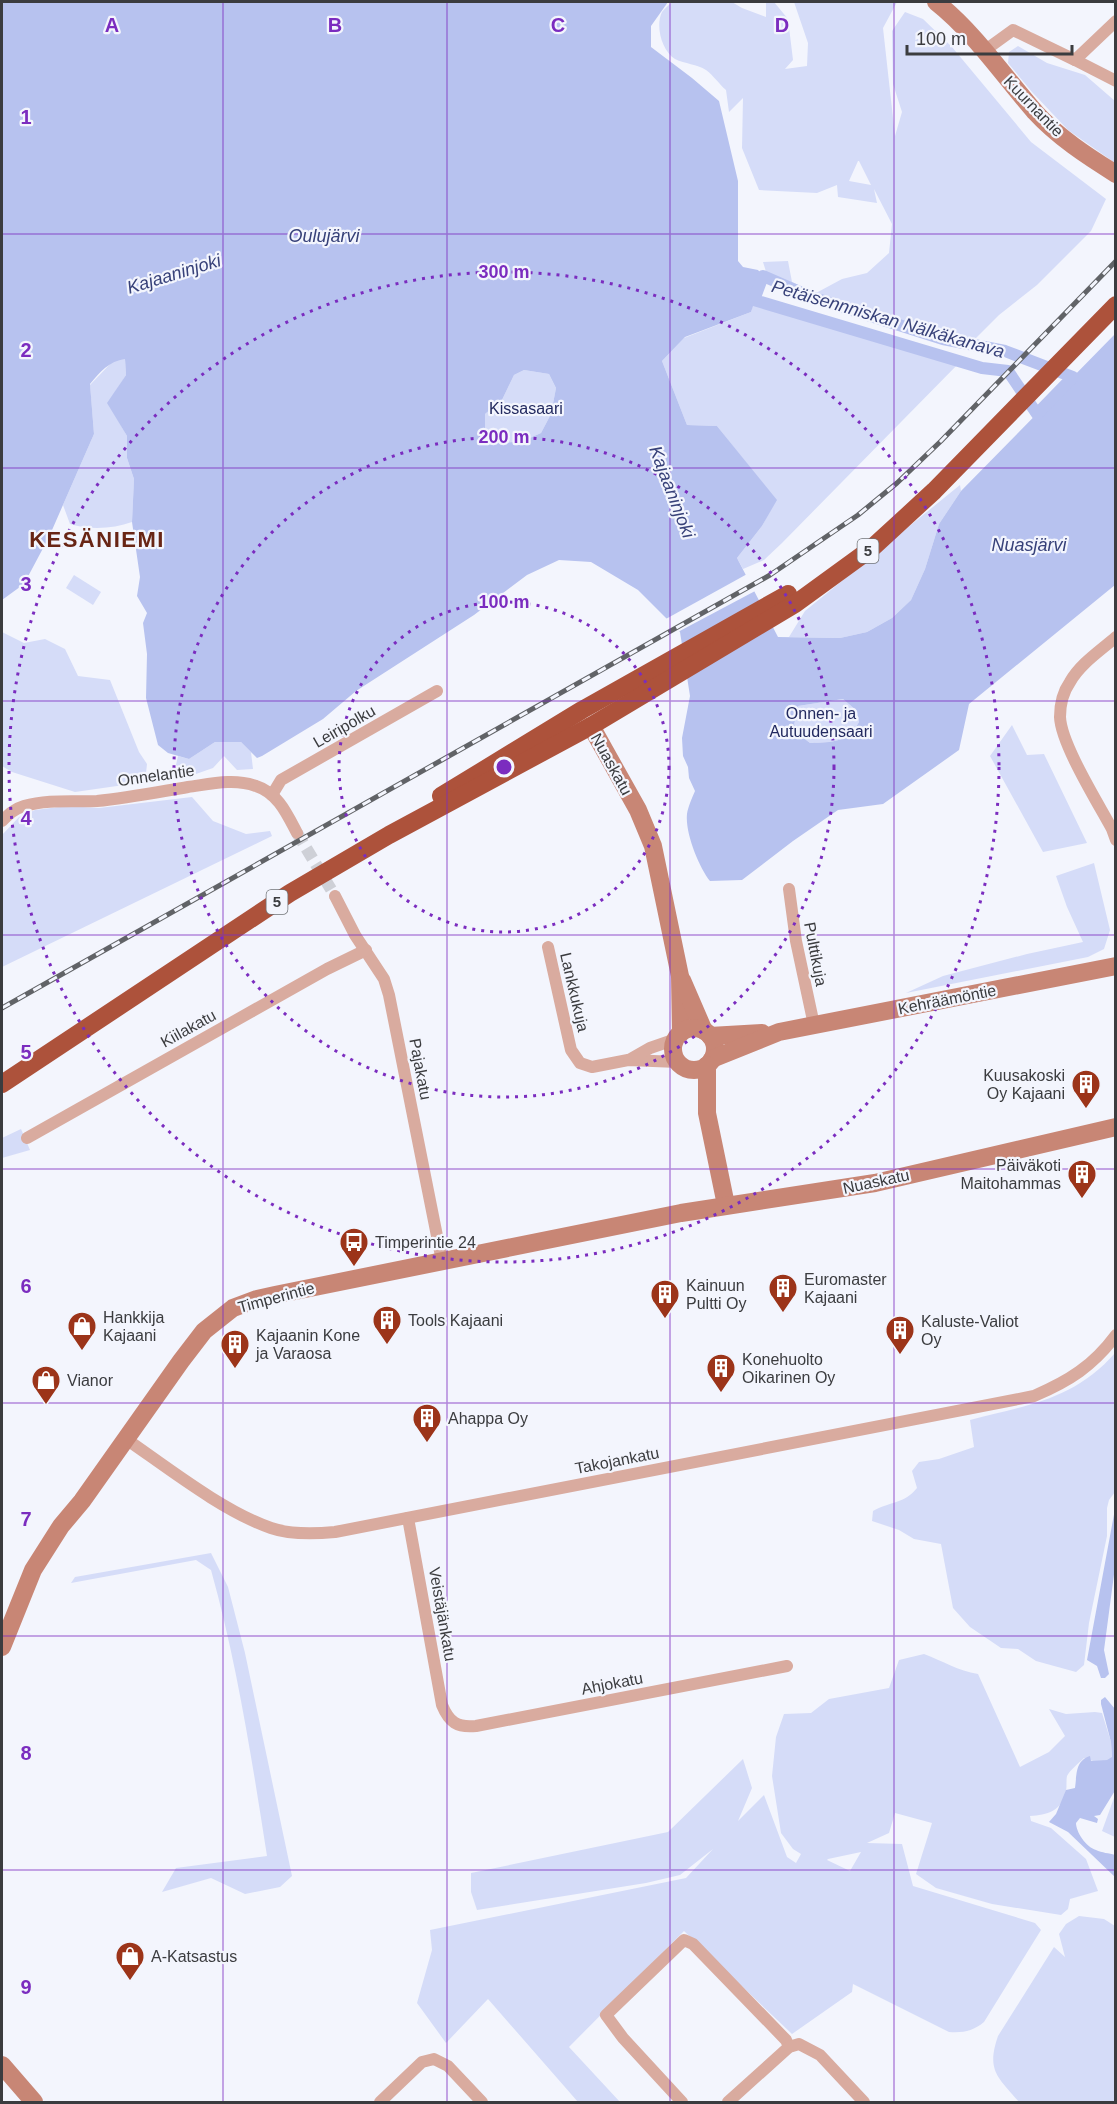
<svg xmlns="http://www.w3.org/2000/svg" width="1117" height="2104" font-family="Arial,sans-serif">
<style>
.green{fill:#d5dcf8;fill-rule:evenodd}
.water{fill:#b7c2ef;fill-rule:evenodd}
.pier{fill:#f3f5fd}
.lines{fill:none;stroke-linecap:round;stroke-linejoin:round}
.canal{stroke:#b7c2ef;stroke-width:12}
.street-tunnel{stroke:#ced0d7;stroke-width:12;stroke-dasharray:12 6;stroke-linecap:butt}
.street{stroke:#d9ab9f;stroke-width:12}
.secondary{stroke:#c88675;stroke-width:18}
.highway{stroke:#ad523b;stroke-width:18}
.rail-casing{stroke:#616367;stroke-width:5}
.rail{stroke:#f3f5fd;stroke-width:3;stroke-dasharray:9;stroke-linecap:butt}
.grid{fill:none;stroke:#7b2cbf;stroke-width:1.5;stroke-opacity:0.55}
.ring{fill:none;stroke:#7b2cbf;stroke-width:3;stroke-dasharray:3 6}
.labels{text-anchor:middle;stroke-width:4.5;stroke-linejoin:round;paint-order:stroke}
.shield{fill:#f3f5fd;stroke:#727478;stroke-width:1.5}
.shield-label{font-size:15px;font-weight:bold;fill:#3b3c3f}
.street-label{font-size:16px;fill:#3b3c3f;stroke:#f3f5fd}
.park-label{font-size:16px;fill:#22295f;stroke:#f3f5fd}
.poi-label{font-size:16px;fill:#3b3c3f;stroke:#f3f5fd;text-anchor:start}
.water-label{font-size:18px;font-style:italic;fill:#374179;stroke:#f3f5fd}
.district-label{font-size:22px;font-weight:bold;letter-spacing:1.5px;fill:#682515;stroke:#f3f5fd}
.grid-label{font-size:20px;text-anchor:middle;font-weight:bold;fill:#7b2cbf;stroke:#f3f5fd;stroke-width:4.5;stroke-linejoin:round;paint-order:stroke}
.centre{fill:#7b2cbf;stroke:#f3f5fd;stroke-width:3}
.ring-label{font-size:18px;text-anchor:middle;font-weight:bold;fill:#7b2cbf;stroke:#f3f5fd;stroke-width:4.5;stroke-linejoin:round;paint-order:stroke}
</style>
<rect width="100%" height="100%" fill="#f3f5fd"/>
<!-- green -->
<g class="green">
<path d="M672,2H732L742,8L766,17V2H774L788,19L793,60L785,69L807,66L808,43L794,2H897L883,28L895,136L902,112L893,84L892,31L905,12L923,19L952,47L1031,142L1106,199L1091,231L1037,285L999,315L970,344L943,339L811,297L768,278L763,262L788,261L792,282L816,293L842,279L867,273L889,253L892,224L874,189L877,203L838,197L837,185L817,193L759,190L742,148L743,98L729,112L726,90C719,84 714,76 706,70C697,64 685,64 675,59C662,51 655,26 662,12C665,8 669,5 672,2ZM858,161H859L871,185L849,181Z"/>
<path d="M1018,46L1047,63L1085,75L1115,101V163L1068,130L1032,92L1008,63L1009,52Z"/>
<path d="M754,300L961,361L782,543L764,560L743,569L737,558L762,526L776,500L717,426L687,425L662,361L684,338L751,312Z"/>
<path d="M125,359L126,375L108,403L127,436V458L134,479L132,522C113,529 89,530 70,524L63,505L94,434L90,385L114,360Z"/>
<path d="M524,370L549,374L556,388L551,414L541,433L523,441L503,443L485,433V414L502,400L514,375Z"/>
<path d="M960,485L961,491L939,524L925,569L911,600L892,618L867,632L840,638L789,637L805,611Z"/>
<path d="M74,575L101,592L93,605L66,588Z"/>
<path d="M2,632L24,643L45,639L65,649L78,676L110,680L139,752L147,764L145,782L75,792L12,772L2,766Z"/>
<path d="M843,699L857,711L859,722C847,743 833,742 810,743L801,736L793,724L798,706Z"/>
<path d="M1012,725L1027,755L1044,754L1087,843L1043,852L990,756Z"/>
<path d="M215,742H241L251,752L253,769L237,770L224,756L213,768L193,775L176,765L178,756L189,759Z"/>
<path d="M192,797L213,821L246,834L270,831L272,836L2,967V835L19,817L35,810L67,806L99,808Z"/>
<path d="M1094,863L1110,930L1104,949L1088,957L906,993L943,976L1027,954L1083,942L1067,907L1056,876Z"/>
<path d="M21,1129L30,1150L2,1158V1138Z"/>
<path d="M1115,1353V1492L1109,1500L1107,1508V1536L1089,1623L1084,1665L1076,1672L1036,1661L1018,1649L1001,1648L970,1627L953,1608L941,1544L914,1539L899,1530L872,1521L873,1511C891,1501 904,1504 917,1488L912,1471L919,1462L939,1459L974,1447L970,1420C1027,1405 1074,1400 1115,1353Z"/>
<path d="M211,1553L228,1587L245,1653L292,1876L280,1887L245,1894L211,1878L162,1892L176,1868L267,1856C252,1760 237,1663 211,1570L196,1560L71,1583L75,1577Z"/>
<path d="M924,1654C943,1661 958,1671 978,1674L1020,1767L1049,1752L1065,1736L1049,1709L1066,1714L1095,1712L1102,1713L1111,1742L1112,1758C1104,1763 1092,1762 1084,1758C1079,1763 1070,1770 1067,1776C1066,1780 1067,1786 1066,1791C1062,1811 1047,1815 1030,1816L1031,1821L1051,1828L1086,1859L1098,1891L1070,1899L1068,1909L1061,1915L992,1904L936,1888L916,1874L932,1823L895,1813L889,1833L867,1843L902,1844L913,1886L1035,1923L1041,1930L984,2022C973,2031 964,2033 949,2032L853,1984L852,1992L792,2034L684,1931L569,2047L620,2102H578L488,1999L446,2043L417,2003L432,1950L430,1930L686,1878L713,1849L680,1875L646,1883L477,1910L471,1892V1873L668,1832L743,1759L752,1788L738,1821L764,1795L787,1857L796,1863L801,1854L793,1849L781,1833L772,1776L776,1737L784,1714L811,1713L829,1699L889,1688L899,1660ZM861,1852L850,1871L827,1860L828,1859Z"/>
<path d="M1115,1795V1837L1102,1831Z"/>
<path d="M1079,1916L1104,1919L1115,1926V2102H1019C998,2077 986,2071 998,2036L1054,1947L1065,1957L1059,1934L1066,1924Z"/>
</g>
<!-- water -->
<g class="water">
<path d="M2,2H668L651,26V47L692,78L719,101L738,181V261L743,267L758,270L763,276L751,312L685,337L662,361L687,425L717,426L777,500L762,526L737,558L778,637L840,638L867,632L892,618L911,600L925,569L939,524L961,491L1115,334V585L969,704L959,750L883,804L838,810L793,841L742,880L710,881C699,867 685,833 687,814C688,807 692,798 695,791L689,778L688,767L683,756L682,738L690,696L680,632L638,590L591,562L559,560L527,575L474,615L356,691L323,719L262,756L257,758L241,742H215L189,759L168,753L158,745L146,698L147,654L143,623L147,613L137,596L140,577L132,522L134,479L127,458V436L107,403L126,375L125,359C109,361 100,372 90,384L94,434L49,537L24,584L2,600ZM524,370L549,374L556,388L551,414L541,433L523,441L503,443L485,433V414L502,400L514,375ZM843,699L857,711L859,722C847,743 833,742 810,743L801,736L794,724L798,706Z"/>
<path d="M1115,1509V1567L1104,1650L1109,1674L1105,1678H1101L1097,1666L1087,1660Z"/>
<path d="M1105,1697L1115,1709L1116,1789L1100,1815L1094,1816L1098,1819L1097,1823L1080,1818L1076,1823C1076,1832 1086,1847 1096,1850C1102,1853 1109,1853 1115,1855V1877L1068,1832L1049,1822L1056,1814L1066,1790L1075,1788C1077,1774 1075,1761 1090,1756L1091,1761L1107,1760L1112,1757L1111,1742L1101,1704V1700Z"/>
</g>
<!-- pier -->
<path class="pier" d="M749,573L757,590L676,633L664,620Z"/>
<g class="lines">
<!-- canal -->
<path class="canal" d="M763,276L811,297L943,339L1005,351L1073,377L1037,414L1008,371L982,368L754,300Z"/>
<!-- street-tunnel -->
<path class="street-tunnel" d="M297,833L335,896"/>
<!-- street -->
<g class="street">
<path d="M984,51L1013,30L1075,60L1116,21"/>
<path d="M1075,60L1116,81"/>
<path d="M1116,637C1100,651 1080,664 1070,682C1063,692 1060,705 1060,717C1061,744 1098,803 1112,829L1116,840"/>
<path d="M272,795L281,780L437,691"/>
<path d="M2,821C9,814 14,809 24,806C48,799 73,802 97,801C127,798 158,792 188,787C210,784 234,778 256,786C278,793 287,814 297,833"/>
<path d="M789,889L796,941L814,1025"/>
<path d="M335,896L355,935L384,979L389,995L442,1261"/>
<path d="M548,947L571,1050L580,1063L592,1067L628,1060L678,1062"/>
<path d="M629,1060L650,1048L676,1039"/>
<path d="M27,1138L327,969L366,950"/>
<path d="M126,1439C168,1468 224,1512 271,1528C291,1535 314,1534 335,1532L1034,1396C1069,1381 1093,1366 1116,1335"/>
<path d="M408,1518L442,1705C449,1722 457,1728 476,1726L787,1666"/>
<path d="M380,2102L422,2062L434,2059L448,2066L482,2102"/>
<path d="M682,2102L623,2038L606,2015L684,1940L693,1944L786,2040L789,2047"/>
<path d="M728,2102L789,2047L799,2044L820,2055L864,2102"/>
</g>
<!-- secondary -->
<g class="secondary">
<path d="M936,2C974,32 1003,75 1035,112C1058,137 1087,156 1116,174"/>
<path d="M591,726L638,810L653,846L680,976L681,1033"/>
<path d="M682,980L704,1031"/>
<circle cx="694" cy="1049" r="21"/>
<path d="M710,1036L762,1033"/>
<path d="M712,1059L779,1032L1116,966"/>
<path d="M707,1065V1113L726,1205"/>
<path d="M2,1647L33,1570L61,1526L82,1501L181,1361L204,1331L233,1308L257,1299L275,1295L681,1213L875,1183L1116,1127"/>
<path d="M2,2065L34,2102"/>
</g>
<!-- highway -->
<g class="highway">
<path d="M441,796L582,710L788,594"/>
<path d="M2,1084L290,893L389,835L591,726L795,604L872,548L934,491L1116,305"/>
</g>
<!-- rail casing -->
<g class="rail-casing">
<path id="rail" d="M2,1008L770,575L858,515L897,483L941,441L1116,261"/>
</g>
<!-- rail -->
<use href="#rail" class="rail"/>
</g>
<!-- grid -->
<path class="grid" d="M223,2V2102M447,2V2102M670,2V2102M894,2V2102M2,234H1116M2,468H1116M2,701H1116M2,935H1116M2,1169H1116M2,1403H1116M2,1636H1116M2,1870H1116"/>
<!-- distance rings -->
<g class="ring">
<circle cx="504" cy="767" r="165"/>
<circle cx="504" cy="767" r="330"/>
<circle cx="504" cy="767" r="495"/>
</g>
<!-- icons -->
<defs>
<g id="building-pin" transform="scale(1.5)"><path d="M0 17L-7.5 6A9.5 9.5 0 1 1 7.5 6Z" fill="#9c3419" stroke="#f3f5fd"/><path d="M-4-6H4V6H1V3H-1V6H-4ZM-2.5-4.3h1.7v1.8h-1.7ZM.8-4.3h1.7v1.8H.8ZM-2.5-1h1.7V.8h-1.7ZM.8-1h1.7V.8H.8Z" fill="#fff"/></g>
<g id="bus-pin" transform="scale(1.5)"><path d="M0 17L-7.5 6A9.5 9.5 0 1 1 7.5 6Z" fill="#9c3419" stroke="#f3f5fd"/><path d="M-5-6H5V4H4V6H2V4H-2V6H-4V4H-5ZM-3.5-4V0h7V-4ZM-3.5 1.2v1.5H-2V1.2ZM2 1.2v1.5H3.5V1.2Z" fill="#fff"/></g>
<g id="shop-pin" transform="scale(1.5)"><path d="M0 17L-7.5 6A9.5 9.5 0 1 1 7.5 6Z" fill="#9c3419" stroke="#f3f5fd"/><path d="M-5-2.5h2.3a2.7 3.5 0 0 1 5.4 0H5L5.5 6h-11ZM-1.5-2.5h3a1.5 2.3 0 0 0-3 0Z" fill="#fff"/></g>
</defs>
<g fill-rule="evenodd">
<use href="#building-pin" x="1086" y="1084"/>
<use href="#building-pin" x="1082" y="1174"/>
<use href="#bus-pin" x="354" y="1242"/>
<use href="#building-pin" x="783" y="1288"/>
<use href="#building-pin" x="665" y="1294"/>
<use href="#building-pin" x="387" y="1320"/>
<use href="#shop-pin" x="82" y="1326"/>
<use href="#building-pin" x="900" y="1330"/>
<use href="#building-pin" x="235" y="1344"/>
<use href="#building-pin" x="721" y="1368"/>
<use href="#shop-pin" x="46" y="1380"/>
<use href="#building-pin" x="427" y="1418"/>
<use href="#shop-pin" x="130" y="1956"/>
</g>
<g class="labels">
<!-- shield labels -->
<g class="shield">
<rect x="857.5" y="539" width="21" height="24" rx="4.5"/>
<rect x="266.5" y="890" width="21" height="24" rx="4.5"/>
</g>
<g class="shield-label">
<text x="868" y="556">5</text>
<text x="277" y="907">5</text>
</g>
<!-- street labels -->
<g class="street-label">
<text transform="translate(1034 106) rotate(46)" y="6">Kuurnantie</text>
<text transform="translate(344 726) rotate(-30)" y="6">Leiripolku</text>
<text transform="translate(612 764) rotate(61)" y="6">Nuaskatu</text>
<text transform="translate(156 775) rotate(-8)" y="6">Onnelantie</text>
<text transform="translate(816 954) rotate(79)" y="6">Pulttikuja</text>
<text transform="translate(575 992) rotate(77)" y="6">Lankkukuja</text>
<text transform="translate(947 999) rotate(-11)" y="6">Kehräämöntie</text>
<text transform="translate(188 1028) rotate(-29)" y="6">Kiilakatu</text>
<text transform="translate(421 1069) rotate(79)" y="6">Pajakatu</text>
<text transform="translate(876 1181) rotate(-12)" y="6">Nuaskatu</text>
<text transform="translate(276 1297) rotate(-15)" y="6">Timperintie</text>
<text transform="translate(617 1460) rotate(-11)" y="6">Takojankatu</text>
<text transform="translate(443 1614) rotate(80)" y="6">Veistäjänkatu</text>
<text transform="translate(612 1683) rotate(-11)" y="6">Ahjokatu</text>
</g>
<!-- park labels -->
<g class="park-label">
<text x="526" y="414">Kissasaari</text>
<text x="821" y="719">Onnen- ja<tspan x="821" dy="18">Autuudensaari</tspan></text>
</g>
<!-- poi labels -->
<g class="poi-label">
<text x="1065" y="1081" text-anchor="end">Kuusakoski<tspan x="1065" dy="18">Oy Kajaani</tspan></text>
<text x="1061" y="1171" text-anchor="end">Päiväkoti<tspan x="1061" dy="18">Maitohammas</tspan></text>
<text x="375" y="1248">Timperintie 24</text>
<text x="804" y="1285">Euromaster<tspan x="804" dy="18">Kajaani</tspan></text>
<text x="686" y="1291">Kainuun<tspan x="686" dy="18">Pultti Oy</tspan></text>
<text x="103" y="1323">Hankkija<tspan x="103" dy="18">Kajaani</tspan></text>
<text x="408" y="1326">Tools Kajaani</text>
<text x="921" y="1327">Kaluste-Valiot<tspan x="921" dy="18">Oy</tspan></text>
<text x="256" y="1341">Kajaanin Kone<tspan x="256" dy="18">ja Varaosa</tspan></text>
<text x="742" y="1365">Konehuolto<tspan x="742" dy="18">Oikarinen Oy</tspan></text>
<text x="67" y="1386">Vianor</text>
<text x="448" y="1424">Ahappa Oy</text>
<text x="151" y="1962">A-Katsastus</text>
</g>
<!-- water labels -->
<g class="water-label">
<text x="324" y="242">Oulujärvi</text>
<text transform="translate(174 274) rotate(-17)" y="6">Kajaaninjoki</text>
<text transform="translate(888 319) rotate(16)" y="6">Petäisennniskan Nälkäkanava</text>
<text transform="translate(672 492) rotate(69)" y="6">Kajaaninjoki</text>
<text x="1029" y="551">Nuasjärvi</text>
</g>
<!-- district labels -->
<g class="district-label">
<text x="97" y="547">KESÄNIEMI</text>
</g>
</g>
<g class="grid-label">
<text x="112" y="32">A</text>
<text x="335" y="32">B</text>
<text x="558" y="32">C</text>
<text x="782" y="32">D</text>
<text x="26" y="124">1</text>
<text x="26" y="357">2</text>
<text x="26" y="591">3</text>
<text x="26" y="825">4</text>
<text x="26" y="1059">5</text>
<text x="26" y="1293">6</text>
<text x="26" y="1526">7</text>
<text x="26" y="1760">8</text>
<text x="26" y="1994">9</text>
</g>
<circle cx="504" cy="767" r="9" class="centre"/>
<g class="ring-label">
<text x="504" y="278">300 m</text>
<text x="504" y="443">200 m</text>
<text x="504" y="608">100 m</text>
</g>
<!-- border -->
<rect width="1117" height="2104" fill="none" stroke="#3b3c3f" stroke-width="6"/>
<!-- scale -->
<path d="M907 45v9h165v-9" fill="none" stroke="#3b3c3f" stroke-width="3"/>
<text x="916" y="45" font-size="18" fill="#3b3c3f" stroke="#f3f5fd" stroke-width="4.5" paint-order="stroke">100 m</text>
</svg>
